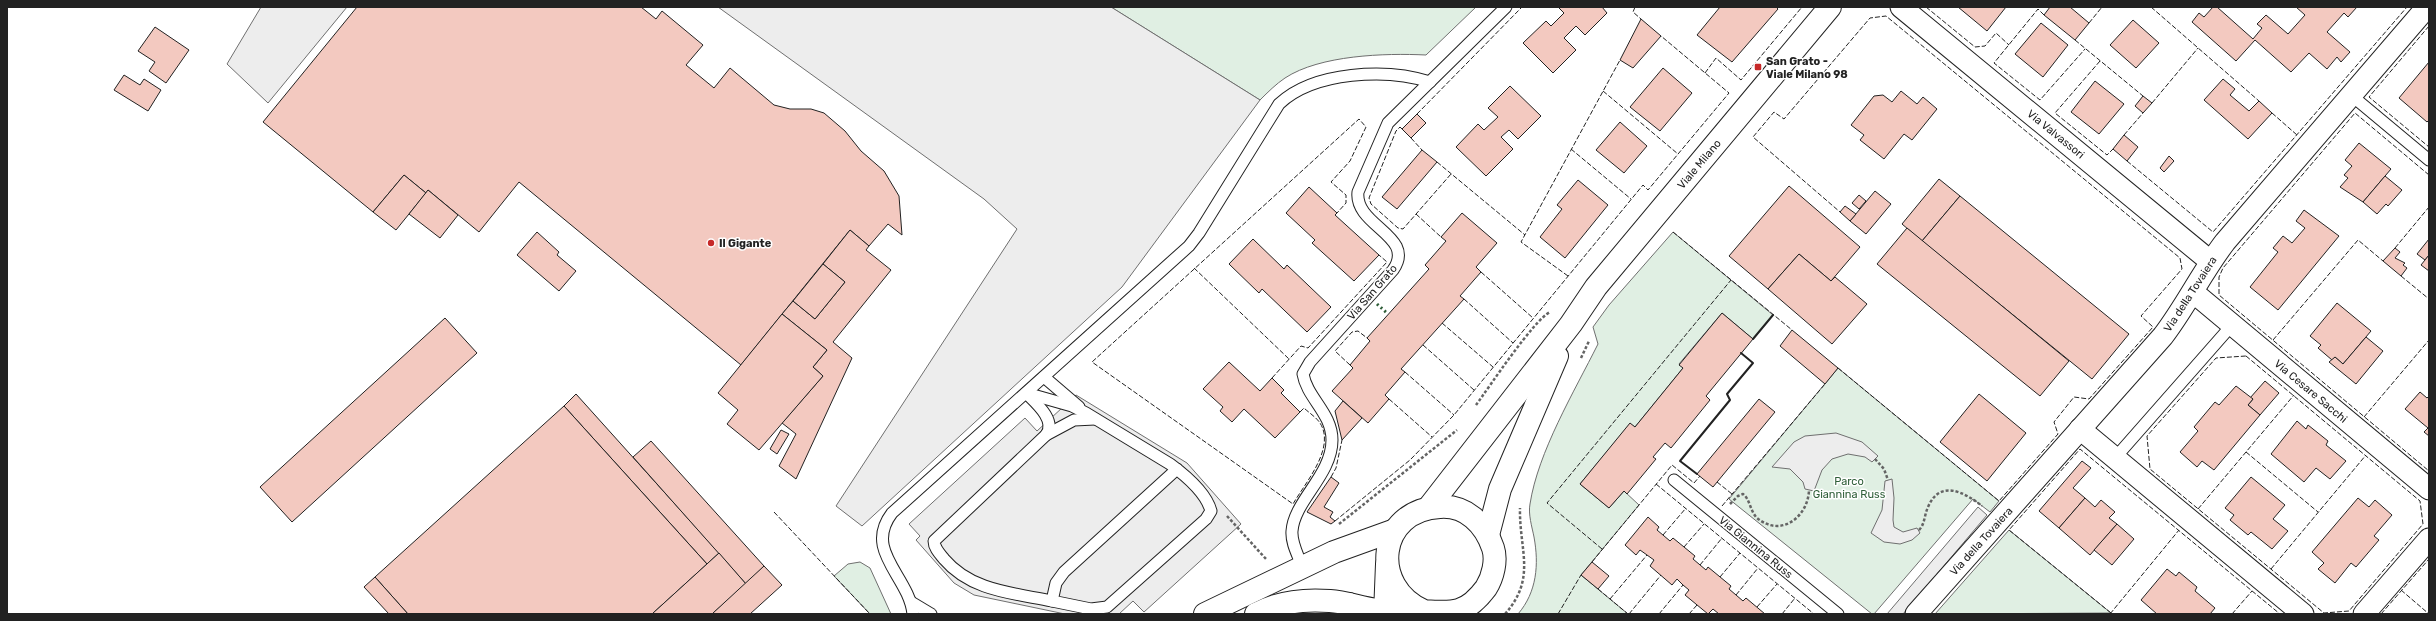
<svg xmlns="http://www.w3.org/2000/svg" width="2436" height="621" font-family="Rubik,sans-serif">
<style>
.green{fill:#e0efe3;stroke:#6f6f6f}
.parking{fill:#ededed;stroke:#6f6f6f}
.building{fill:#f3c9c0;stroke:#222}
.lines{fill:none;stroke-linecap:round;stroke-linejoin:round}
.lane-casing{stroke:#222;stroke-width:13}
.street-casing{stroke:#222;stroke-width:23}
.secondary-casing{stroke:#222;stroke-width:24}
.primary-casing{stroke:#222;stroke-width:24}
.path{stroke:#646464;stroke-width:2.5;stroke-dasharray:3 2;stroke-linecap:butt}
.lane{stroke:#fff;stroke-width:11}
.street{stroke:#fff;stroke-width:21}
.secondary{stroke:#fff;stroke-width:22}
.primary{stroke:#fff;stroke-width:22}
.hedge{stroke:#2f5e38;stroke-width:3;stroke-dasharray:2 3;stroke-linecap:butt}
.fence{stroke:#222;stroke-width:1;stroke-dasharray:5 2;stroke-linecap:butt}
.wall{stroke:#222;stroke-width:2}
.poi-dot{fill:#c62828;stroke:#fff;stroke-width:1.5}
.labels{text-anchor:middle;stroke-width:3;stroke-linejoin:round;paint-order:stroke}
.poi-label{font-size:11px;font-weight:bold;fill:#222;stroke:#fff;text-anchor:start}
.street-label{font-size:11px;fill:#222;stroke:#fff}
.park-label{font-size:11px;fill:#2f5e38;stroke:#fff}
</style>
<rect width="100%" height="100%" fill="#fff"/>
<!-- green -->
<g class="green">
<path d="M1111,7H1476L1426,55C1385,53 1320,55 1285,78C1276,84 1268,92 1260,100Z"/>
<path d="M1673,232L1773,315L1753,339L1722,313L1679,364L1683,368L1635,427L1630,424L1580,484L1609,508L1624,491L1639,505L1581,575L1628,614H1518C1537,592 1539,564 1534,537C1532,527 1528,514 1530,504C1538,452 1574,392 1598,344L1593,327L1609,305Z"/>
<path d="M1838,368L1999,501L1990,512L1973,499L1874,614H1872L1729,499Z"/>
<path d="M2009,530L2111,613L1935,614Z"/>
<path d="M860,562L870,568L891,614H870L834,576L848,564Z"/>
</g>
<!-- parking -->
<g class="parking">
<path d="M261,7H347L268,103L227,64Z"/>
<path d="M718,7H1111L1260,100L1122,287L862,526L836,506L1017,229L984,199Z"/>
<path d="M1076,395L1187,463L1241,524L1144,612L1133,601L1119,614H1065L974,595L954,583L916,540L920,536L909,524L1025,418L1037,431Z"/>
<path d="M1836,433L1862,442L1878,456L1872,462L1865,457L1848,454L1832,459L1822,470L1814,491L1805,489L1803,482L1790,469L1772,467L1794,442L1805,436Z"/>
<path d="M1892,479L1894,498L1893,520L1894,527L1903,532L1917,528L1920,533L1912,540L1900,544L1884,542L1871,533L1882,510L1885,481Z"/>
<path d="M1978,507L1987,515L1903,614H1887Z"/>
</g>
<!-- building -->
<g class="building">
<path d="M357,7H641L656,19L662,11L703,45L686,65L714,88L730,68L774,105L790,109H811L824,113L845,131L861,151L884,171L899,196L902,235L888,224L869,246L850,230L741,365L519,182L479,232L428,190L426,193L404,175L373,212L263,122Z"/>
<path d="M1558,7H1602L1607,13L1585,35L1576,26L1564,38L1576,50L1553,73L1523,43L1546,21L1551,26L1564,13Z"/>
<path d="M1720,7H1776L1778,9L1732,62L1697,35Z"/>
<path d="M1958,7H2006L1987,31Z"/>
<path d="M2050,7H2070L2089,23L2075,40L2044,15Z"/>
<path d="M2213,7H2217L2253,39L2262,28L2257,24L2266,15L2288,34L2305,15L2296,7H2357L2348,17L2344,13L2327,32L2350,52L2341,62L2337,57L2327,69L2309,53L2291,72L2255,40L2236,61L2192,22L2199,13L2204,17Z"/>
<path d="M1641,19L1661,36L1633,68L1620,60Z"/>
<path d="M2133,20L2159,43L2136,68L2110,45Z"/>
<path d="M2041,23L2068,45L2043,77L2015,54Z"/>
<path d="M155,27L189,50L166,83L149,71L155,62L138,51Z"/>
<path d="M2429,62V120L2427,122L2399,98Z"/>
<path d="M1663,68L1692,93L1660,131L1630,107Z"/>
<path d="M124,75L140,85L144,79L161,90L148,111L114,90Z"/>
<path d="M2223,79L2235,89L2230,95L2249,111L2259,101L2272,113L2248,139L2204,100Z"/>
<path d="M2095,81L2124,104L2099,134L2071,112Z"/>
<path d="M1510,86L1541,116L1518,139L1509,130L1501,137L1513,149L1486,176L1456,147L1478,124L1484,130L1498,117L1488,108Z"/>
<path d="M1901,91L1917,104L1923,97L1937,109L1912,140L1904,134L1884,159L1860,140L1864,135L1851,125L1874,96L1883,95L1892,102Z"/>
<path d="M2143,96L2152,103L2143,113L2135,106Z"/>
<path d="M1417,114L1426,123L1411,138L1402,129Z"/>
<path d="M1620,122L1647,146L1624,173L1596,150Z"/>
<path d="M2124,135L2138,147L2127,161L2113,149Z"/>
<path d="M2359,143L2391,169L2363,202L2340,187L2348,178L2344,175L2352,166L2345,160Z"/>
<path d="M1422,150L1437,162L1397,209L1382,197Z"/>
<path d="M2169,156L2174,161L2164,172L2160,168Z"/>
<path d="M404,175L426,193L396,230L373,212Z"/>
<path d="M2385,176L2402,190L2388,206L2386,204L2377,214L2363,202Z"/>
<path d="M1939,179L1960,196L1922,241L1902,224Z"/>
<path d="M1578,180L1608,205L1565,258L1540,237L1562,209L1557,205Z"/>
<path d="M1789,186L1860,247L1831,281L1799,254L1768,289L1729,256Z"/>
<path d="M1309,187L1337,213L1335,215L1379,255L1354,281L1312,243L1315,240L1286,213Z"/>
<path d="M428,190L458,215L440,238L409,214Z"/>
<path d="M1875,191L1891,204L1866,234L1850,221Z"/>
<path d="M1859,195L1866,201L1859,209L1852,203Z"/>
<path d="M1960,196L2129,334L2092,379L1922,241Z"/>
<path d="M1845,206L1856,214L1850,221L1840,212Z"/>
<path d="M2304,210L2339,236L2278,310L2250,287L2278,252L2273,248L2283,236L2292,243L2305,228L2296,221Z"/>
<path d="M1462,213L1497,243L1476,267L1481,272L1460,296L1464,299L1401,369L1405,372L1385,395L1389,399L1368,423L1332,391L1353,368L1350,365L1370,341L1367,338L1429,269L1425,265L1446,241L1441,237Z"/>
<path d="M1907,228L2069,361L2040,396L1877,264Z"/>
<path d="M850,230L869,246L866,250L891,270L833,342L852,358L796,479L779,466L796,434L782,423L823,376L813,367L827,350L782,314L793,301L815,319L845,282L823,264Z"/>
<path d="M537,232L559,252L557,255L576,271L559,291L517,255Z"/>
<path d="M1253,239L1284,269L1287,265L1331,307L1307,332L1262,289L1259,293L1229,264Z"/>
<path d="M2429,239V255L2425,260L2417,254Z"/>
<path d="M2395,248L2400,252L2395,258L2405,263L2403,265L2407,268L2401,276L2383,261Z"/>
<path d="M1799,254L1831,281L1835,277L1867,304L1832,344L1768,289Z"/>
<path d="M2429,255V271L2421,265Z"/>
<path d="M823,264L845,282L815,319L793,301Z"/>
<path d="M2337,303L2371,331L2343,364L2335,357L2332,360L2318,348L2321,345L2310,336Z"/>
<path d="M1722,313L1753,339L1706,396L1710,400L1671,448L1665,443L1653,457L1656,459L1627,494L1624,491L1609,508L1580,484L1630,423L1635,427L1683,368L1679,365Z"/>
<path d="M782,314L827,350L813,367L823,376L759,450L727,424L738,410L718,393Z"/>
<path d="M445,318L477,353L292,522L260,487Z"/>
<path d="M1792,330L1838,368L1825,384L1780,346Z"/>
<path d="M2366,337L2383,351L2356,384L2329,362L2335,357L2343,364Z"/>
<path d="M1229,362L1260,391L1272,378L1284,390L1281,393L1300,412L1275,438L1244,409L1232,422L1220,411L1223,407L1203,389Z"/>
<path d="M2265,381L2279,393L2260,415L2248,405L2253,399L2250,398Z"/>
<path d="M2236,386L2253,399L2248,405L2260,415L2214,470L2202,461L2197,467L2180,452L2198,431L2194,427L2215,402L2219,405Z"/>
<path d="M2420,392L2427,398L2429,396V436L2424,432L2428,428L2405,409Z"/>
<path d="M576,394L719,553L707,564L564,406Z"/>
<path d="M1979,394L2026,433L1987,481L1940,442Z"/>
<path d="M1759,399L1775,412L1713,487L1697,474Z"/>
<path d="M1343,401L1362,418L1342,440L1335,411Z"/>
<path d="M564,406L707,564L652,614H408L375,577Z"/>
<path d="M2297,421L2306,429L2308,425L2328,441L2326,445L2346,461L2330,479L2316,468L2304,482L2271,454Z"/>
<path d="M781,430L789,434L777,454L770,449Z"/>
<path d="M651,441L764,566L746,584L633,457Z"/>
<path d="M2082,461L2091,468L2073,488L2085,498L2059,528L2039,511Z"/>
<path d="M1331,477L1339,483L1324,507L1333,512L1330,517L1335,521L1331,524L1307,512Z"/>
<path d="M2251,477L2285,505L2273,519L2288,531L2272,549L2251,532L2248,535L2230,520L2234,515L2225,508Z"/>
<path d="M2085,498L2095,507L2101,500L2115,512L2109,518L2117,524L2090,555L2059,528Z"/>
<path d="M2358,498L2369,507L2375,500L2392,515L2374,536L2379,540L2356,567L2351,563L2335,583L2318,569L2324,563L2312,552Z"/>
<path d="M1648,517L1659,527L1657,530L1670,541L1673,538L1695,556L1693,559L1706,570L1708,567L1731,586L1729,589L1743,601L1746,598L1765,614H1719L1713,609L1708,614L1685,595L1689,590L1683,585L1677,579L1672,585L1650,566L1654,560L1640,550L1636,555L1625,545Z"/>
<path d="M2117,524L2134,539L2112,565L2094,550Z"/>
<path d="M719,553L746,584L712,614H652Z"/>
<path d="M1592,562L1609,576L1598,589L1581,575Z"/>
<path d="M764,566L782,585L750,614H712Z"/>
<path d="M2167,569L2176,576L2179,572L2197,587L2195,591L2215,608L2210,614H2157L2141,600Z"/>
<path d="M375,577L408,614H389L364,587Z"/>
</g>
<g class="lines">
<!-- lane casing -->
<g class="lane-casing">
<g id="lane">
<path d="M2351,95L2429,160"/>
<path d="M1044,377L1079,407"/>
<path d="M1026,393L1072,406L1086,413L1170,464C1185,475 1206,492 1211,511L1206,519L1107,607L1091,609L1052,601L1056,583L1064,572L1177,469"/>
<path d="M1027,394C1036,403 1057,421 1046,435"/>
<path d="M2115,458L2232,325"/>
<path d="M1674,480L1838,614"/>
<path d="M1302,566C1298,555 1291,543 1292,531C1294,501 1332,475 1332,440C1332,413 1307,398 1303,374L1310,362L1393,270C1417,236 1354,226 1358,192L1388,123L1506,7"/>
<path d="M1052,601C1013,593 971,591 944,559C940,554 934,548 934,541L1046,435L1074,420L1095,419"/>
<path d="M911,602L931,614"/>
<path d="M913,614C909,576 863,551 892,513L1189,246L1199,233L1279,104C1314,71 1387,68 1430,82"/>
</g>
</g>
<!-- street casing -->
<g class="street-casing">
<g id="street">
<path d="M1901,7L2210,261"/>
<path d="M2193,292L2429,489"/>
<path d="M2080,429L2303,614"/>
<path d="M1916,614L2163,336C2186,306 2202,272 2225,242L2427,7"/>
<path d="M2364,614L2429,539"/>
</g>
</g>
<!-- secondary casing -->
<g class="secondary-casing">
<g id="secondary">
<path d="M1429,507L1571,324L1596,287L1830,7"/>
<path d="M1488,535L1500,489L1557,356"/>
<path d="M1205,614L1334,552L1395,530"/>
<path d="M1256,614C1278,602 1305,599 1330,601C1346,602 1361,608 1377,610C1393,611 1408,610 1423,611C1452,613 1466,615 1486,588C1493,577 1497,560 1493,548C1485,524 1466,505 1440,507C1377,510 1369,587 1424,611"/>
</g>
</g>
<!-- primary casing -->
<g class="primary-casing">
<g id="primary">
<path d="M1349,604L1363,614"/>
<path d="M1385,614L1387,564"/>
<path d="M1461,614L1465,608"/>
</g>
</g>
<!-- path -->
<g class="path">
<path d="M1581,358L1589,341"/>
<path d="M1476,405C1490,386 1533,321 1550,312"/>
<path d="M1875,459L1884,469L1888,480"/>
<path d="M1730,504L1738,496L1743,494C1750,499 1750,511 1757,518C1781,538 1808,517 1809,490"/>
<path d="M1227,516L1266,559"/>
<path d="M1339,524L1457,430"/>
<path d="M1919,530C1925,524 1924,516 1928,507C1940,479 1964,492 1982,506"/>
<path d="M1505,614C1537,578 1519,550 1520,508"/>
</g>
<!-- lane -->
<use href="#lane" class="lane"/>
<!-- street -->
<use href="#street" class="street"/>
<!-- secondary -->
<use href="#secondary" class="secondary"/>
<!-- primary -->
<use href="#primary" class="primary"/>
<!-- hedge -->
<path class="hedge" d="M1377,304L1388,314"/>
<!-- fence -->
<g class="fence">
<path d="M1635,7L1633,12L1641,19"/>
<path d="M1926,7L1975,47L1985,46L1996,33L2009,45"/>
<path d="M2151,7L2259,101"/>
<path d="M2044,15L2038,9L1994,63L2040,100L2085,49"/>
<path d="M2089,23L2102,7"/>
<path d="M2429,26L2369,97L2429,147"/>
<path d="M2075,40L2143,96"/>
<path d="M2100,61L2055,113L2107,155L2113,149"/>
<path d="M1705,73L1716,58L1741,80L1802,7"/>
<path d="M1603,91L1678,154"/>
<path d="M2152,103L2198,48"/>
<path d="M2272,113L2297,135"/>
<path d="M1417,114L1522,7"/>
<path d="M1402,129L1400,127L1396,131L1369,198L1371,204L1398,228L1403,229L1451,174"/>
<path d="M2124,135L2143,113"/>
<path d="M1411,138L1422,150"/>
<path d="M1571,149L1631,199"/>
<path d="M2127,161L2213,232L2407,7"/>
<path d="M1437,162L1525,235"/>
<path d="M2429,175L2355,113L2223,268L2219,277V295L2429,471"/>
<path d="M1416,214L1441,237"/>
<path d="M1673,232L1792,330"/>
<path d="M2395,248L2429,207"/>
<path d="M1194,268L1289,359"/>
<path d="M1481,272L1533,318"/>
<path d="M1568,276L1521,242L1620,60"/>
<path d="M2401,276L2429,299"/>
<path d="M1464,299L1513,343"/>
<path d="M1442,323L1493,367"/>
<path d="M2273,340L2358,240L2383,261"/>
<path d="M1423,345L1474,390"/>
<path d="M2246,356L2420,501L2423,524L2349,611L2324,613L2150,469L2147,436L2216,358Z"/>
<path d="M1350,365L1335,351L1352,332L1358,331L1367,338"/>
<path d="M1838,368L1999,501L2058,434L2054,422L2074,397L2089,399L2153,327L2141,316L2182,269L2180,258L1886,16L1870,18L1784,119L1774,112L1753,137L1840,212"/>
<path d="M1405,372L1454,415"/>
<path d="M1272,378L1301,346L1308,348L1387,262L1379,255"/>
<path d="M1389,399L1432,437"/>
<path d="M1300,412L1304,408C1308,412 1316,417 1320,423C1336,448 1305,483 1293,504L1092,362L1359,119L1366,127L1350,161L1331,182L1346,195V203L1337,213"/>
<path d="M2364,417L2429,340"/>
<path d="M2246,452L2318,512"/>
<path d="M1331,477L1336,468L1342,440"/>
<path d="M1717,482L1732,494"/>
<path d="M1656,484L1814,614"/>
<path d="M1722,506L1825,384"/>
<path d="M2198,509L2294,395"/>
<path d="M774,512L870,614"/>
<path d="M1335,521L1410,460L1454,415L1643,185L1648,190L1729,93L1661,36"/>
<path d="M1663,535L1686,508"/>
<path d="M1684,547L1704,524"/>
<path d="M1602,549L1547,503L1731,280"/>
<path d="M1592,562L1672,465L1694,483L1700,476"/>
<path d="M1700,565L1722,538"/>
<path d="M2271,569L2366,455"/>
<path d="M1720,577L1740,553"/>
<path d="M1598,589L1628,614"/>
<path d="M2401,590L2429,614"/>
<path d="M1736,595L1758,568"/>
<path d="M1610,599L1647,555"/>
<path d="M1757,607L1777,584"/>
<path d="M2111,613L2009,530L2080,449L2280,614"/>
<path d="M1558,614L1581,575"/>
<path d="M1629,614L1661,575"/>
<path d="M1659,614L1683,585"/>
<path d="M1689,614L1697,605"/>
<path d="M1782,614L1795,598"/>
<path d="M2110,614L2179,530"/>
<path d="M2232,614L2252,591"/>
<path d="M2381,614L2429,559"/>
</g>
<!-- wall -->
<g class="wall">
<path d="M1753,339L1773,315"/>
<path d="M1697,474L1680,461L1730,400L1727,394L1753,363L1741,353"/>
</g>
</g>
<!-- markers -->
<g class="poi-dot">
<rect x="1754" y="63" width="8" height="8" rx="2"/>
<circle cx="711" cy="243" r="4"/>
</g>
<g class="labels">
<!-- poi labels -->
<g class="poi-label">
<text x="1766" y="65">San Grato -<tspan x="1766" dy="13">Viale Milano 98</tspan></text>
<text x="719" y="247">Il Gigante</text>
</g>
<!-- street labels -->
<g class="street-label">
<text transform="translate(2056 134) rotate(39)" y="4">Via Valvassori</text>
<text transform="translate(1699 164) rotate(-50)" y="4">Viale Milano</text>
<text transform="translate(1372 292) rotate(-49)" y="4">Via San Grato</text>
<text transform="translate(2190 294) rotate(-57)" y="4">Via della Tovaiera</text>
<text transform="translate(2311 391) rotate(40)" y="4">Via Cesare Sacchi</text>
<text transform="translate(1981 541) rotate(-48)" y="4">Via della Tovaiera</text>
<text transform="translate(1756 547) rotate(39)" y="4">Via Giannina Russ</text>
</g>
<!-- park labels -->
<g class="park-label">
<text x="1849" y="485">Parco<tspan x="1849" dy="13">Giannina Russ</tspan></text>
</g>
</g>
<!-- border -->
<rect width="2436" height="621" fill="none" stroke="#222222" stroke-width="16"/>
</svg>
